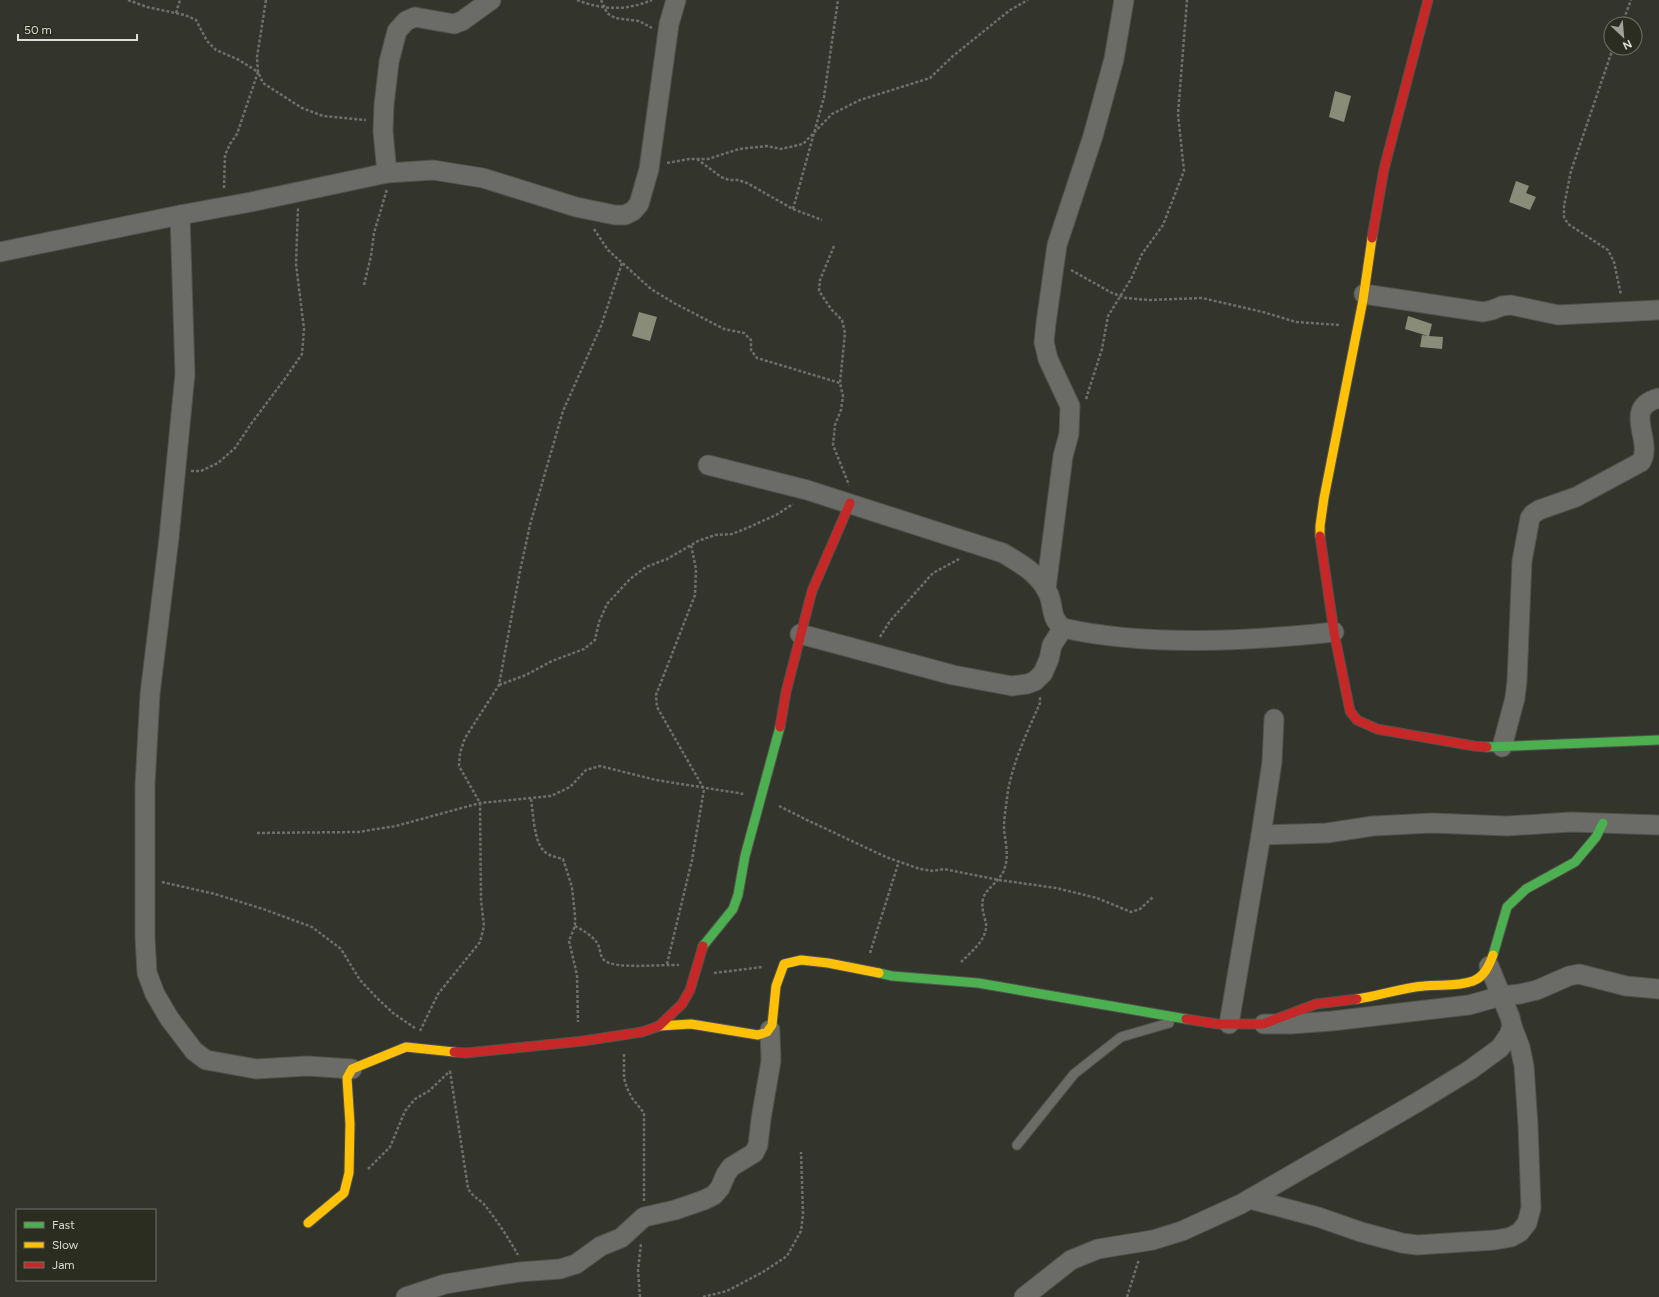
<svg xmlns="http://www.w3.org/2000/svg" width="1659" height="1297" font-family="Figtree,sans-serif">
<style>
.building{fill:#898c78}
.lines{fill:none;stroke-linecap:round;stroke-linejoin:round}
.lane-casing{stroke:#50524b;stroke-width:11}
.street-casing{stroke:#50524b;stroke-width:21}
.fast-casing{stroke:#50524b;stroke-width:11}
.slow-casing{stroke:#50524b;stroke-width:11}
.jam-casing{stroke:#50524b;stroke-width:11}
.path{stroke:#6e6f6a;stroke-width:2.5;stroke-dasharray:3 2;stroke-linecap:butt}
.lane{stroke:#6b6b68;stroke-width:9}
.street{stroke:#6b6b68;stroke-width:19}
.fast{stroke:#4caf50;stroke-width:9}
.slow{stroke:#ffc107;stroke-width:9}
.jam{stroke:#c62828;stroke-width:9}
</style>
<rect width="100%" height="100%" fill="#33342c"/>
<!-- building -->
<g class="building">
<path d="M1335,91L1351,96L1344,122L1329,117Z"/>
<path d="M1516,181L1529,186L1526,193L1536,197L1530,210L1509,202Z"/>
<path d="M639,312L657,317L650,341L632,336Z"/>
<path d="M1408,316L1432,324L1429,336L1443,337L1442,349L1420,347L1422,335L1428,336L1405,329Z"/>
</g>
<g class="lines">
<!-- lane casing -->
<g class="lane-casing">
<path id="lane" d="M1017,1145L1074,1074L1121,1037L1169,1023"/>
</g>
<!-- street casing -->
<g class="street-casing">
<g id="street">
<path d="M387,173L383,131L384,105L389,62L397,31L406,21L415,17L454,24L462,21L491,0"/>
<path d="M180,215L185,374L169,538L150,694L145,785V938L147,973L155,994L169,1018L194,1051L206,1060L256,1069L307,1066L352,1069"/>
<path d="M0,252L180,215L251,202L387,173L433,170L483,178L576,207L615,215H625L633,211L639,204L649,169L669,24L676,0"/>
<path d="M1364,294L1483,312L1492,310L1502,306L1511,305L1558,315L1659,310"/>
<path d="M708,465L807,490L1003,553C1021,564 1040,574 1049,595C1054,608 1050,618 1063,628C1148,647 1248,641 1334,632"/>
<path d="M1046,589L1063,456L1069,434L1070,406L1048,359L1044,342L1046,323L1057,245L1093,136L1114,59L1124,0"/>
<path d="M800,634L953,675L1012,686L1027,684L1035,681L1043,673L1049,659L1052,645L1063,628"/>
<path d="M1502,747L1515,698L1517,681L1522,561L1530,518L1533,514L1539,510L1576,497L1641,462C1654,440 1621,408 1659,398"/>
<path d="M1261,835L1327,833L1373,826L1432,823L1507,826L1571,822L1659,825"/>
<path d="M1229,1024L1261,835L1272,762L1274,719"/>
<path d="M1264,1024H1291L1332,1021L1469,1005L1501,996L1520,994L1537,990L1569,976L1579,974L1626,986L1659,989"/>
<path d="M1250,1199L1318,1217L1361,1232L1402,1243L1417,1245L1495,1240L1511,1237L1520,1232L1527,1223L1531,1208L1528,1125L1524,1066L1520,1047L1512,1026"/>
<path d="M406,1297L445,1284L519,1272L560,1269L576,1264L601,1246L621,1238L644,1217L675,1210L704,1200L714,1195L720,1188L726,1174L731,1167L754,1153L758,1145L761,1119L771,1061L770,1030"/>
<path d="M1024,1297L1071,1260L1098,1249L1153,1240L1182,1231L1241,1204L1416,1103L1470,1070L1500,1048L1509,1035L1512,1026L1510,1017L1489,966"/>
</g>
</g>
<!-- fast casing -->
<g class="fast-casing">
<g id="fast">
<path d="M1487,747L1659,740"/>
<path d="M703,946L733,909L738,895L745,856L780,727"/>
<path d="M1493,955L1507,907L1526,889L1575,862L1596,837L1603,823"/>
<path d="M879,973L892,976L978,983L1186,1019"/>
</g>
</g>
<!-- slow casing -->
<g class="slow-casing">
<g id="slow">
<path d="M1320,536V526L1324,498L1363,300L1372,238"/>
<path d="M1357,999C1379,996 1401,988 1424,986C1440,984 1457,987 1473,981C1484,977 1489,966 1493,955"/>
<path d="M659,1026L691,1024L758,1035L767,1032L772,1025L776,986L784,964L801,960L828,963L879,973"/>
<path d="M308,1223L344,1193L349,1173L350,1124L347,1078L352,1069L406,1047L454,1052"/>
</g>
</g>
<!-- jam casing -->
<g class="jam-casing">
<g id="jam">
<path d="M1372,238L1384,169L1428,0"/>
<path d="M1320,536L1334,632L1350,711L1357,720L1377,729L1474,746L1487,747"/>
<path d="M780,727L786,692L812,591L850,503"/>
<path d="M1186,1019L1218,1024H1263L1316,1004L1357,999"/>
<path d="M454,1052L466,1053L583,1041L642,1032L659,1026L682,1004L690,990L703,946"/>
</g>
</g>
<!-- path -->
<g class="path">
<path d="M128,0L147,7L185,15L196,20L207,41L216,50L239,60L258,72L237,134L230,144L225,155L224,189"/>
<path d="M266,0L257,57L258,72L263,83L302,108L323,116L366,120"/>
<path d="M577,0C603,10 625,11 652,0"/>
<path d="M601,0L607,13L615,18L639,21L652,28"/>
<path d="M176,13L180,0"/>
<path d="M1622,24L1631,0"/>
<path d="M1613,48L1571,171L1564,206V217L1568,224L1608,250L1614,262L1621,295"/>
<path d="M697,159L721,177L729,180H738L747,183L793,209L822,220"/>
<path d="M667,163L689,159H708L739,149L767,146L781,149L803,144L832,114L860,100L930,78L953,56L1010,10L1028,0"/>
<path d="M793,209L824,97L838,0"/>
<path d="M594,229L608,250L651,289L674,303L724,329L744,333L751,340V350L757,358L840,383"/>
<path d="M834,246L820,280L819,291L831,309L842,320L845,333L840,383L843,396L841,410L835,425L833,445L849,485"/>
<path d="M1071,270L1112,293L1126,298L1149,300L1202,298L1263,312L1296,322L1340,325"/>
<path d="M364,285L371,256L374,233L387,189"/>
<path d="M1086,399L1102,349L1108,316L1131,279L1142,254L1163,225L1184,171L1178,114L1187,0"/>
<path d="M191,471H201L218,463L235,448L251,424L284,380L302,354L304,329L296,264L298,208"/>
<path d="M880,637L890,621L933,573L961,558"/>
<path d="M499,685L526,675L552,661L584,649L595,640L599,622L607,604L630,579L646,567L667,559L698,541L715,535L732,534L747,528L776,515L793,504"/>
<path d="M531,799C533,811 534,841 543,850C548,856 556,857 563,859L572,887L575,916V926L569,941L577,975L578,1022"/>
<path d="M779,806L809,821L886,857L920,869L933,871L944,869L999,880L1056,888L1097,898L1131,912L1140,909L1153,897"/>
<path d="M257,833L358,832L396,826L480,803L551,796L570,787L586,770L600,766L656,780L744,794"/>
<path d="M162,882L215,894L263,909L312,927L341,949L360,980L376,997L393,1013L415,1028"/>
<path d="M575,926C582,930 593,936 597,943C601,948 599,955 604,960C614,970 664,964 679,965"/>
<path d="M870,953L899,861"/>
<path d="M961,962C971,952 988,939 986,923C984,915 981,908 983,899C986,887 1001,882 1005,867C1009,855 1005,841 1004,828C1004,818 1006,807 1007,798C1011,765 1027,733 1040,703V697"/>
<path d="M667,964L692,860L704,789L657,707L656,695L695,595L696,569L691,545"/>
<path d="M714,973L762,967"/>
<path d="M420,1031L438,994L480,942L484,926L481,900L480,803L459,766L460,753L465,738L499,685L520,571L530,525L563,411L601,326L622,263"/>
<path d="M624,1054V1078L627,1088L632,1098L644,1113V1201"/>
<path d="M450,1071L468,1188C471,1195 477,1198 483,1203C496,1219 508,1237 518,1255"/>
<path d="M368,1169L390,1147L405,1111L415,1099L429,1091L450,1071"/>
<path d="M640,1297L638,1270L641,1244"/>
<path d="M703,1297L727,1291L763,1272L787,1256L801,1231L803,1214L801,1152"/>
<path d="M1127,1297L1139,1259"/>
</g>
<!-- lane -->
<use href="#lane" class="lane"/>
<!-- street -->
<use href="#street" class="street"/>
<!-- fast -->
<use href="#fast" class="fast"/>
<!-- slow -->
<use href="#slow" class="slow"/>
<!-- jam -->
<use href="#jam" class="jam"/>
</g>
<!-- legend -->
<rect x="16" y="1209" width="140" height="72" fill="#2b2d20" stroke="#717368"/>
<rect x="24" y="1222" width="20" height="6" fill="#4caf50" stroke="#717368"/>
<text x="52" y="1229" font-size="12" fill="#dbddd4">Fast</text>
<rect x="24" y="1242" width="20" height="6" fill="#ffc107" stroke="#717368"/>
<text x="52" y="1249" font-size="12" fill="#dbddd4">Slow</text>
<rect x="24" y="1262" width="20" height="6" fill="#c62828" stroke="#717368"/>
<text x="52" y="1269" font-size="12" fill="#dbddd4">Jam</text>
<!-- north arrow -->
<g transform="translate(1623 36) rotate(154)"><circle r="19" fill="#2b2d20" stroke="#717368"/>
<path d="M0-3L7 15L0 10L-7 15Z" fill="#a0a299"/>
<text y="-6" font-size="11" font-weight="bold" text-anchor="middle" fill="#dbddd4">N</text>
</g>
<!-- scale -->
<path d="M18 34v6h119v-6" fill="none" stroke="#dbddd4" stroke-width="2"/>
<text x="24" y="34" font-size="12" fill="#dbddd4" stroke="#2b2d20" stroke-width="3" paint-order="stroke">50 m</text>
</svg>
